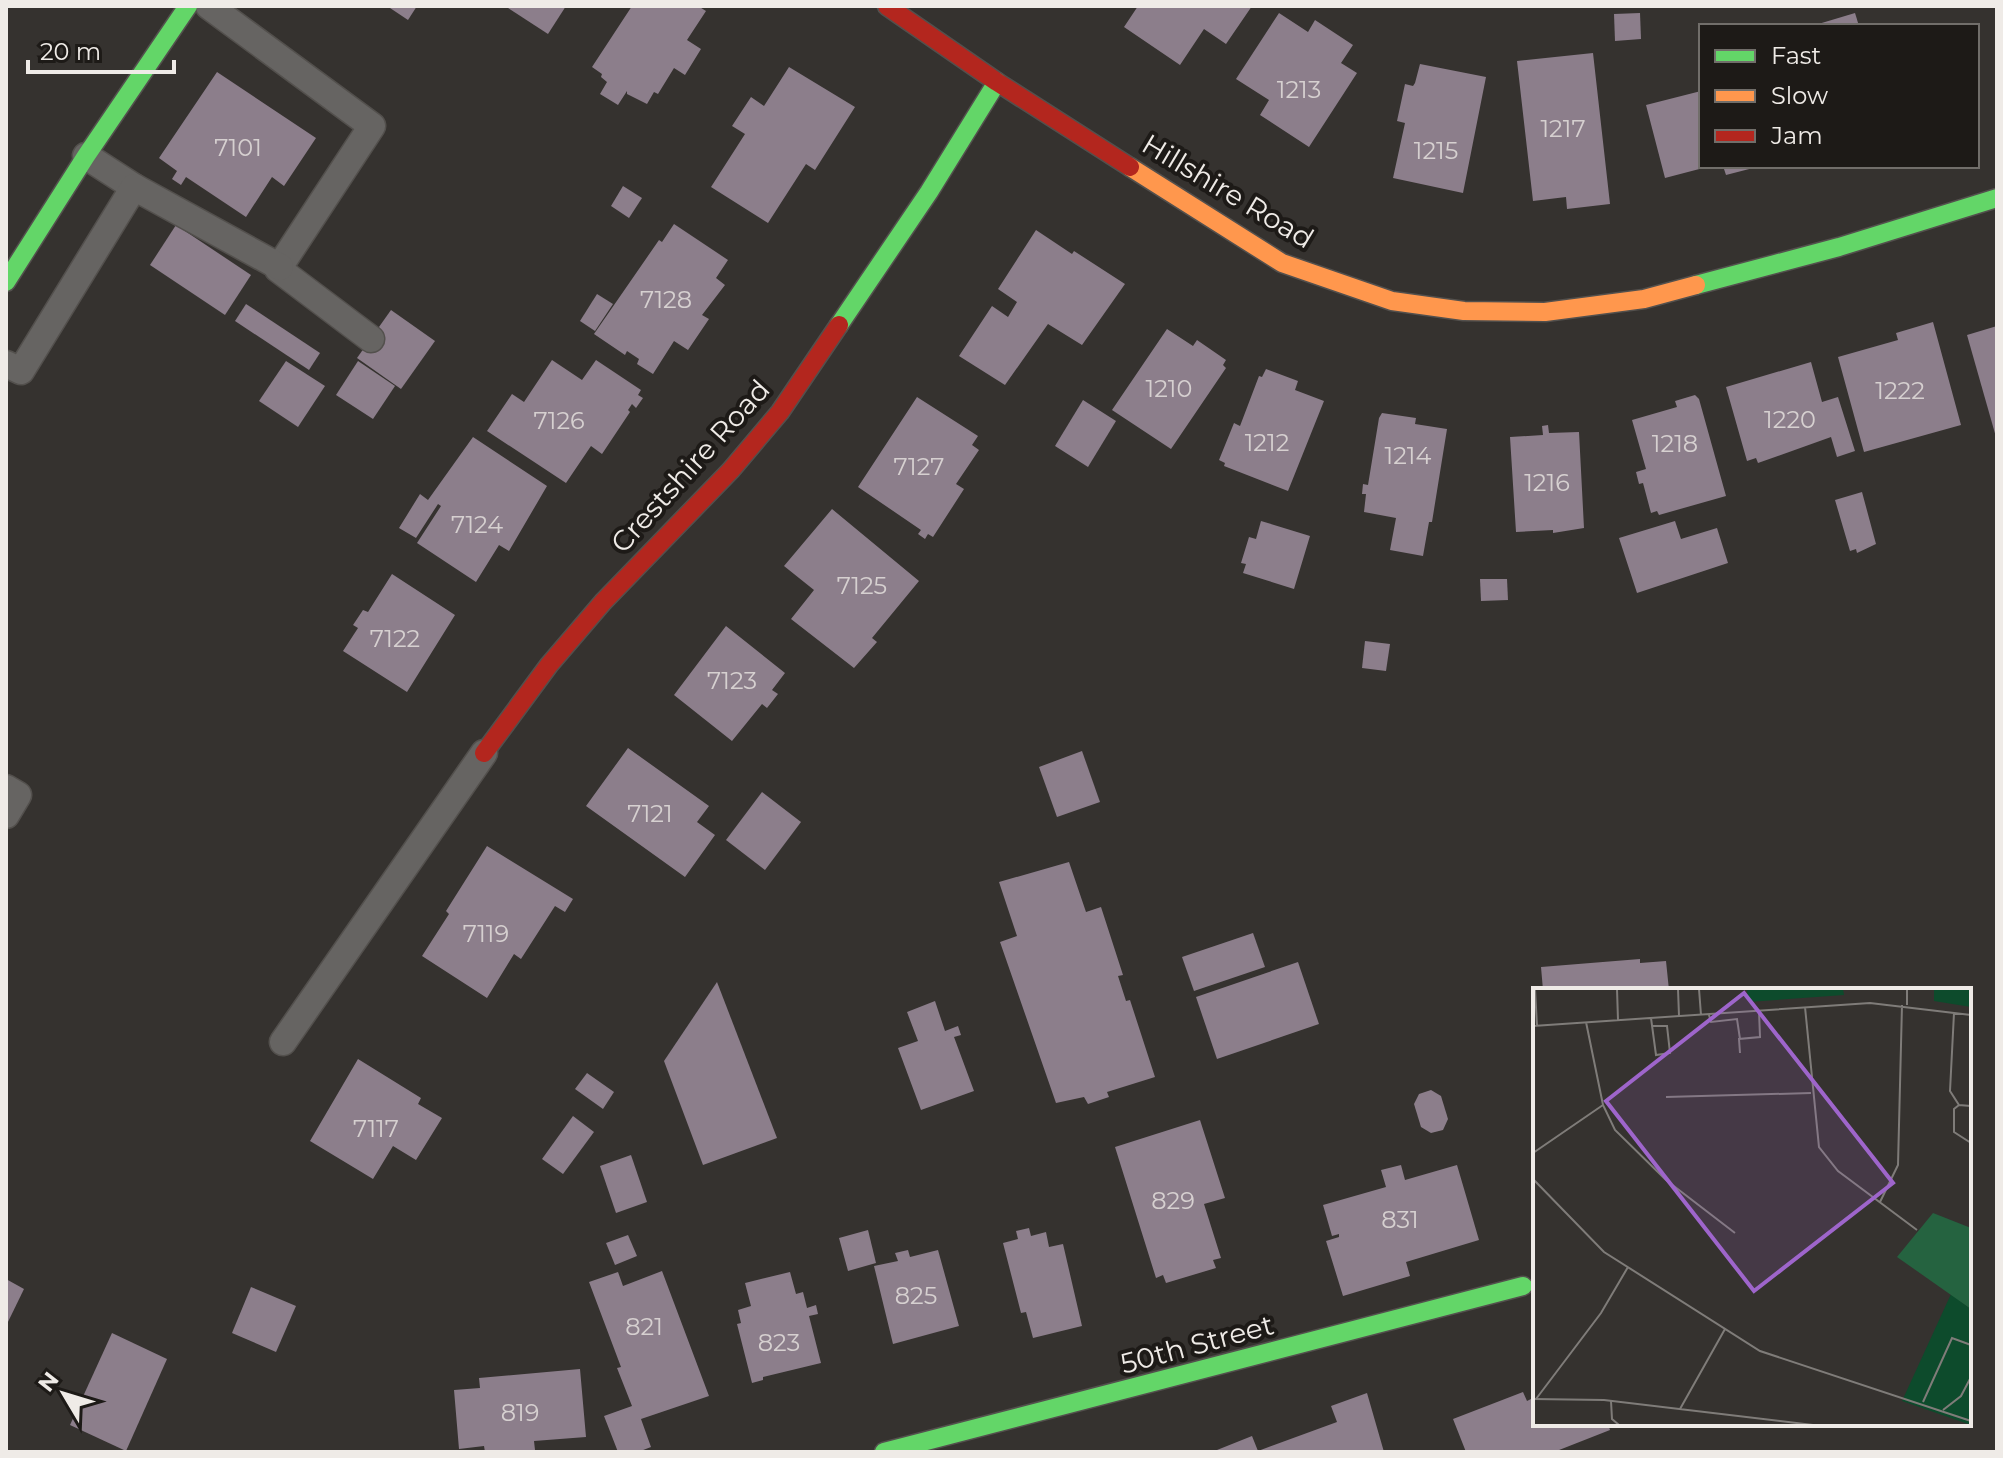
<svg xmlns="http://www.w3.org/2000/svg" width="2003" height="1458" font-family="Montserrat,sans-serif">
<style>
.building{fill:#8c7e8b}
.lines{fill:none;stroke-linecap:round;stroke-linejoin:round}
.lane-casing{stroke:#53504d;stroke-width:29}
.fast-casing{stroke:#53504d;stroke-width:21}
.slow-casing{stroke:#53504d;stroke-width:21}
.jam-casing{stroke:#53504d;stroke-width:21}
.lane{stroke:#666462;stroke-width:26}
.fast{stroke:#63d668;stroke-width:18}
.slow{stroke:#ff974d;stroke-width:18}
.jam{stroke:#b3261e;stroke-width:18}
.labels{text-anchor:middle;stroke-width:8;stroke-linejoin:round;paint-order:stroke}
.number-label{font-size:24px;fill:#d6d0d0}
.street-label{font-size:28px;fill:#efebe7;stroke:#1d1a17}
.inset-road{fill:none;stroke:#7f7c79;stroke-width:2}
.view{fill:#9e65cb;fill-opacity:0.15;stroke:#9e65cb;stroke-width:4}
.inset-edge{fill:none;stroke:#efebe7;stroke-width:4}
</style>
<rect width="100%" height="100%" fill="#35322f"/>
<!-- building -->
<g class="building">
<path d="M387,6H417L408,20Z"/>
<path d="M505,6H566L548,34Z"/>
<path d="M632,6H698L706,11L687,40L701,49L685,75L674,68L658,94L654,92L647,104L627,94V91L618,105L600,94L607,82L601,77L602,74L592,67Z"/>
<path d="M1138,6H1252L1226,44L1204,29L1180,65L1124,27Z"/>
<path d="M1279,13L1308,32L1315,20L1353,45L1341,63L1357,73L1309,147L1260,115L1269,100L1236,79Z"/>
<path d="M1640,13L1641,39L1615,41L1614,14Z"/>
<path d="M1855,13L1859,26H1815V25Z"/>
<path d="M1593,53L1610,204L1567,209L1566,197L1533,201L1517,61Z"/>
<path d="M1420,64L1486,77L1463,193L1393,178L1405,123L1397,121L1405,84L1413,86L1415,83Z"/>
<path d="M789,67L855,107L815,170L806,164L768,223L711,187L745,134L732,126L751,97L764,106Z"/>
<path d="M217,72L316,138L284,186L272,177L246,217L186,177L181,185L172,179L177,171L159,158Z"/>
<path d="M1701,91V166L1707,167L1665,178L1646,105Z"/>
<path d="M1723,166H1757V167L1726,175Z"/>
<path d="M623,186L642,198L629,218L611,206Z"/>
<path d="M674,224L728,260L716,278L725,285L702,315L709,319L688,350L674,341L653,374L637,364L639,359L627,351L625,355L594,334L659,240L662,242Z"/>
<path d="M176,225L251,275L225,315L150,265Z"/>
<path d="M1036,230L1072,254L1074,251L1125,284L1082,345L1048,324L1005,385L959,356L992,306L1008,317L1017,302L998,289Z"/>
<path d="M597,294L613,304L595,331L580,321Z"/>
<path d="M246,304L320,353L309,370L235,321Z"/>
<path d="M391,310L435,341L401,389L357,358Z"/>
<path d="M1933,322L1961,425L1864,452L1838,357L1898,340L1896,333Z"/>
<path d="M1997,326V437H1996L1967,335Z"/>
<path d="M1167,329L1193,346L1197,340L1226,360L1223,365L1226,368L1171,449L1112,410Z"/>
<path d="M552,360L582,380L596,360L641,390L638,395L643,398L636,408L632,404L628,410L630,412L602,454L591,446L566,483L487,431L512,394L524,402Z"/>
<path d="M286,361L325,386L298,427L259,401Z"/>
<path d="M358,361L395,386L373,419L336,395Z"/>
<path d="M1811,362L1822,402L1838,397L1855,451L1837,457L1831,437L1758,463L1756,458L1747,461L1726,387Z"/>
<path d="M1266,369L1298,381L1295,390L1324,401L1288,491L1224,466L1225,463L1219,460L1234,423L1240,426L1259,376L1262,377Z"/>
<path d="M1695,395L1699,399L1726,496L1659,515L1657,511L1651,513L1643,483L1639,484L1636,472L1646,469L1632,420L1677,407L1675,401Z"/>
<path d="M917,397L978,436L972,445L979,450L956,484L964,489L933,537L928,534L925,539L918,534L921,530L858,487Z"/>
<path d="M1083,400L1116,421L1088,467L1055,446Z"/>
<path d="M1382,413L1416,418L1415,424L1447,429L1432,522H1429L1423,556L1390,550L1396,518L1364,512L1366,494H1362L1363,484L1368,485L1379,418Z"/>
<path d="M1548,425L1549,433L1579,432L1584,528L1553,533V530L1516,532L1510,437L1543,435L1542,426Z"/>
<path d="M473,437L547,486L509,551L499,545L476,582L417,543L441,506L438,504L416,538L399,528L420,494L428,500Z"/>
<path d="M1862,492L1876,544L1857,553L1856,549L1850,551L1835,500Z"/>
<path d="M832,509L919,581L872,638L877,642L854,668L791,619L814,590L784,566Z"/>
<path d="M1261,521L1310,536L1294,589L1243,573L1246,564L1241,563L1249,537L1256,539Z"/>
<path d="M1675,521L1681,539L1717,528L1728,563L1637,593L1619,538Z"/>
<path d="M392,574L455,615L407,692L343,651L358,628L353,625L363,610L368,612Z"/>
<path d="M1480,579H1507L1508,600L1481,601Z"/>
<path d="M726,626L785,673L772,690L778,694L767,708L762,704L732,741L674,695Z"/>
<path d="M1365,641L1390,644L1386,671L1362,668Z"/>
<path d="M628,748L709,806L697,822L715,835L685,877L586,806Z"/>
<path d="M1082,751L1100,802L1057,817L1039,767Z"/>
<path d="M762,792L801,822L765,870L726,840Z"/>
<path d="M487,846L573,899L565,912L555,906L521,959L514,954L487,998L422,956L449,914L446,911Z"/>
<path d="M1069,862L1086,912L1101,907L1123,975L1118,976L1126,1001L1130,1000L1155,1077L1107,1092L1109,1097L1088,1104L1084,1097L1056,1103L1000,942L1017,936L999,882Z"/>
<path d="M1253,933L1265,967L1194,991L1182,957Z"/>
<path d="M1640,959V963L1666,961L1669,990H1543L1541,967Z"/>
<path d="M1298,962L1319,1024L1217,1059L1196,997Z"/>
<path d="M717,982L777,1138L703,1165L664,1061Z"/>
<path d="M935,1001L945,1031L958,1026L961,1035L954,1037L974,1091L921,1110L898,1048L918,1041L907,1012Z"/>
<path d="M358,1059L421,1098L418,1104L442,1118L416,1160L393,1146L373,1179L310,1141Z"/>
<path d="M587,1073L614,1092L603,1109L575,1089Z"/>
<path d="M1431,1090L1441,1096L1448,1119L1443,1130L1431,1133L1421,1127L1414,1104L1419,1094Z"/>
<path d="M573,1116L594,1132L563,1174L542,1159Z"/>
<path d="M1200,1120L1225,1198L1204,1204L1221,1258L1213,1260L1216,1268L1166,1283L1163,1275L1156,1278L1115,1147Z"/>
<path d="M631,1155L647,1202L616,1213L600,1166Z"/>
<path d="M1401,1165L1405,1180L1457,1165L1479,1240L1406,1262L1410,1276L1343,1296L1326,1241L1339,1237V1234L1332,1236L1323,1205L1386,1187L1381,1170Z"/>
<path d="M1029,1228L1031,1236L1046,1232L1049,1247L1063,1244L1082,1326L1033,1338L1026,1312L1021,1313L1003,1243L1018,1239L1016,1231Z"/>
<path d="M868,1230L876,1263L848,1271L839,1238Z"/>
<path d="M628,1235L637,1256L615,1265L606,1243Z"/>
<path d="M908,1250L910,1257L938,1250L959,1326L893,1344L874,1266L898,1261L895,1253Z"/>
<path d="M662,1271L709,1396L641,1419L651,1447L638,1452H618L604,1416L632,1406L617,1368L621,1367L589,1282L618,1272L623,1286Z"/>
<path d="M790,1272L796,1294L803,1292L807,1308L816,1305L818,1314L809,1316L821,1363L763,1377V1380L752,1383L737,1324L741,1323L738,1310L751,1306L745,1283Z"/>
<path d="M6,1279L24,1289L6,1326Z"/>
<path d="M251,1287L296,1306L276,1352L232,1333Z"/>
<path d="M112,1333L167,1359L126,1451L70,1425Z"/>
<path d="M580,1369L586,1437L534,1441L535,1450L512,1452H485L484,1446L459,1449L454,1390L480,1388L479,1378Z"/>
<path d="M1523,1392L1527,1401L1535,1397V1424H1608L1610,1430L1554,1452H1466L1453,1419Z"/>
<path d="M1367,1393L1384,1452H1212L1252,1436L1258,1451L1337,1422L1331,1406Z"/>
</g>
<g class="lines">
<!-- lane casing -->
<g class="lane-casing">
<g id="lane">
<path d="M209,6L372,126L278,269L371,339"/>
<path d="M86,156L134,187"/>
<path d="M6,364L21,371L134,187L280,267"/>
<path d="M6,788L18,795L6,815"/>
<path d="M283,1042L484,753"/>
</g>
</g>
<!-- fast casing -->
<g class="fast-casing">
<g id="fast">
<path d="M6,282L86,156L188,6"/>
<path d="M1696,285L1839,247L1997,198"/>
<path d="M839,325L929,192L997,82"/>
<path d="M884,1452L1523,1286"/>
</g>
</g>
<!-- slow casing -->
<g class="slow-casing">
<path id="slow" d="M1130,167L1282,263L1392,301L1464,311L1545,312L1644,299L1696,285"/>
</g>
<!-- jam casing -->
<g class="jam-casing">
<g id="jam">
<path d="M887,6L997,82L1130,167"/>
<path d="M484,753L549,665L603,602L731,470L780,412L839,325"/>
</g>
</g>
<!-- lane -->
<use href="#lane" class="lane"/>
<!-- fast -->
<use href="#fast" class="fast"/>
<!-- slow -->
<use href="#slow" class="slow"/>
<!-- jam -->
<use href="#jam" class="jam"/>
</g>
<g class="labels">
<!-- number labels -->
<g class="number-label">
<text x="1299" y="98">1213</text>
<text x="1563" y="137">1217</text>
<text x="238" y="156">7101</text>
<text x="1436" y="159">1215</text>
<text x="666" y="308">7128</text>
<text x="1169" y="397">1210</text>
<text x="1900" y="399">1222</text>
<text x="1790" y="428">1220</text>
<text x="559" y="429">7126</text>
<text x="1267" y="451">1212</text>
<text x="1675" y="452">1218</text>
<text x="1408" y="464">1214</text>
<text x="919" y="475">7127</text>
<text x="1547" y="491">1216</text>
<text x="477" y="533">7124</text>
<text x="862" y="594">7125</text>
<text x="395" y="647">7122</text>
<text x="732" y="689">7123</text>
<text x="650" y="822">7121</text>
<text x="486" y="942">7119</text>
<text x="376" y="1137">7117</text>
<text x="1173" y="1209">829</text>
<text x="1400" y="1228">831</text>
<text x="916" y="1304">825</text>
<text x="644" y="1335">821</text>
<text x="779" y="1351">823</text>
<text x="520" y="1421">819</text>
</g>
<!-- street labels -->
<g class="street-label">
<text transform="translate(1228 191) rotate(31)" y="10">Hillshire Road</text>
<text transform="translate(690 466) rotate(-48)" y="10">Crestshire Road</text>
<text transform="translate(1197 1344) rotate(-15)" y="10">50th Street</text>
</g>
</g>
<!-- overview -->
<g transform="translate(1533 988)">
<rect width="438" height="438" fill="#35322f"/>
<path d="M214,1H310L311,7L215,14ZM401,1H438V19L401,13ZM418,306L438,321V437L369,413Z" fill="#0d4b2c"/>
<path d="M400,225L438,240V321L364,269Z" fill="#256340"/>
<path class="inset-road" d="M2,1L4,38M84,1L85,32M145,1L146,28M166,1L168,27M374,17V1H385M272,19L286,159L305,183L384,242M421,25L417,103L426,117L438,118M176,27L178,34L204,31L207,51M118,30L123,67L137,65L134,38H119M53,34L70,117L82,142L133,192L202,245M0,38L337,15L438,27M207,65L206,51L227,49L226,23M133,109L278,105M426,117L421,121V144L438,155M0,165L70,117M0,191L71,264L227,363L438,433M347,214L365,177L369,17M0,411L71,412L280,437M3,411L68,325L95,279M78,413L79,431L86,437M390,414L419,350L438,357M147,421L192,341M410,422L428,408L438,389"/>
<path class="view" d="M211,5L360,195L221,303L73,113Z"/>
<rect width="438" height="438" class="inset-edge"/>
</g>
<!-- border -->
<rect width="2003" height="1458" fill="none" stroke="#efebe7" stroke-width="16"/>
<!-- legend -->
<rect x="1699" y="24" width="280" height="144" fill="#1d1a17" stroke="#716e6a" stroke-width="2"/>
<rect x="1715" y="50" width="40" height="12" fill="#63d668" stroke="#716e6a" stroke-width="2"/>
<text x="1771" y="64" font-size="24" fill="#efebe7">Fast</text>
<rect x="1715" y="90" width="40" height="12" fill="#ff974d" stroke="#716e6a" stroke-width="2"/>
<text x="1771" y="104" font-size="24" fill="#efebe7">Slow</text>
<rect x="1715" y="130" width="40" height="12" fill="#b3261e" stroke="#716e6a" stroke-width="2"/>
<text x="1771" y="144" font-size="24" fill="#efebe7">Jam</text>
<!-- north arrow -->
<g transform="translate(64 1394) rotate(308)" stroke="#1d1a17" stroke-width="6" paint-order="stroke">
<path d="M0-6L14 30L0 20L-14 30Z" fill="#efebe7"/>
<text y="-12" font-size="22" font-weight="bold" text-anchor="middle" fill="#efebe7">N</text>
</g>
<!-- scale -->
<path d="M28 60v12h146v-12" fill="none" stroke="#efebe7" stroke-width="4"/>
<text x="40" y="60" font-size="24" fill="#efebe7" stroke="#1d1a17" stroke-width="6" paint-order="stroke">20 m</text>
</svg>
